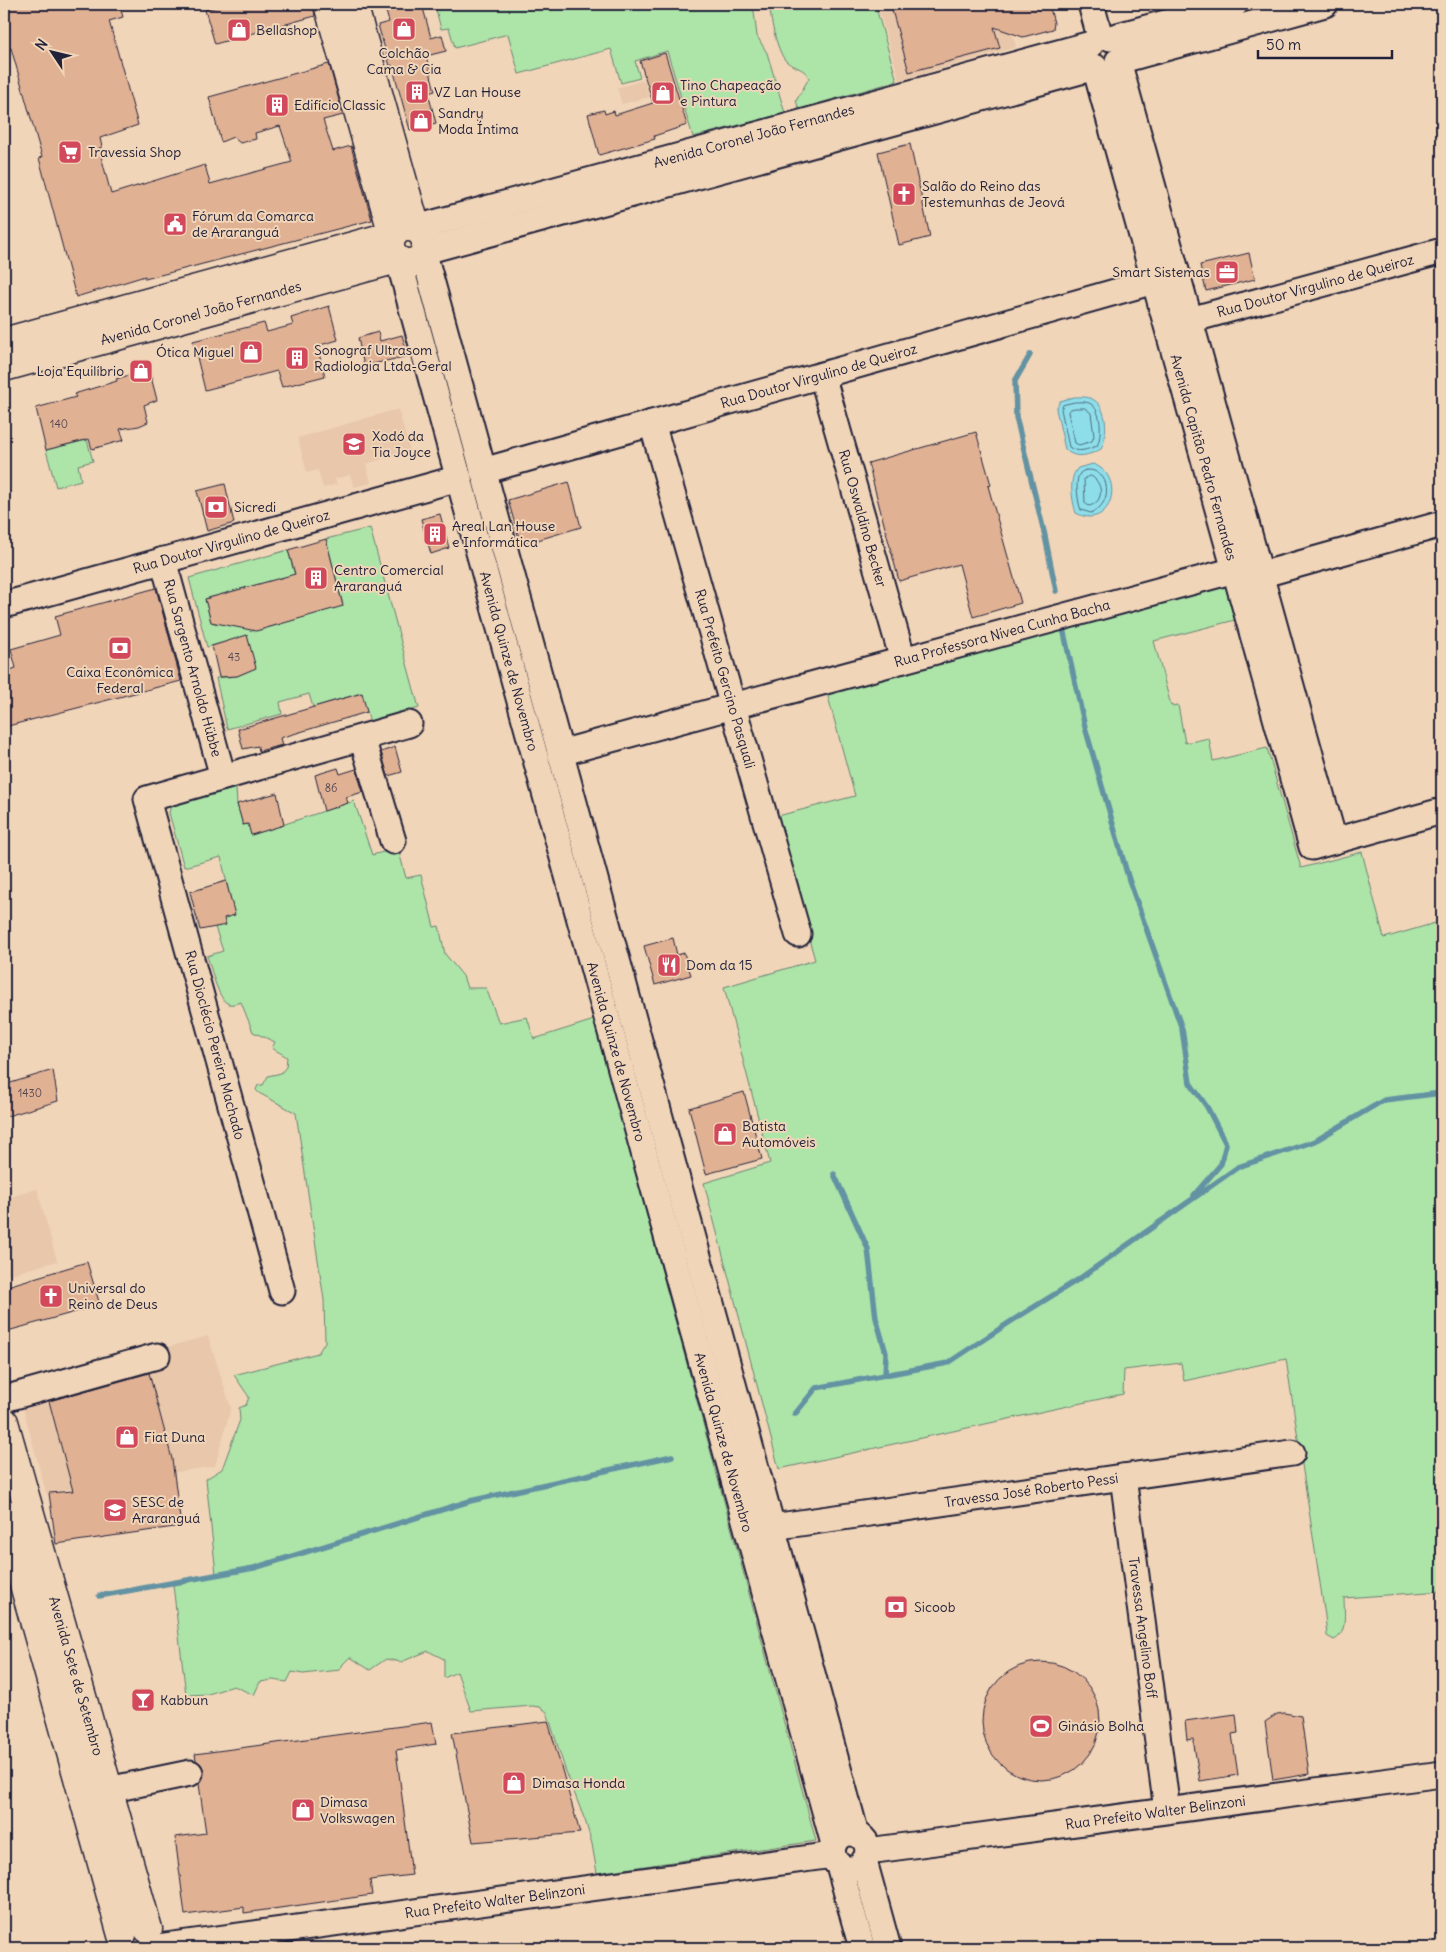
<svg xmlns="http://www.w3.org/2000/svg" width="1446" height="1952" font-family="Delius,sans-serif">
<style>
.built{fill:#e8c7ab}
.green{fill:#ade4a8;stroke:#688372;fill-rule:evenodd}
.water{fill:#8edee9;stroke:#6393a3}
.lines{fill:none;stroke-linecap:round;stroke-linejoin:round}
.shore{stroke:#4d6d81;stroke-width:1}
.stream{stroke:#6393a3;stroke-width:5.5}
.building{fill:#e1b194;stroke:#22223b}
.minor-casing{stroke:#22223b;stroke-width:29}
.major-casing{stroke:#22223b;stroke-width:31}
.minor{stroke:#f1d5b8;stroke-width:25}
.major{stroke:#f1d5b8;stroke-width:28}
.labels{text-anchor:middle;stroke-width:4;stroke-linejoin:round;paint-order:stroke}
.number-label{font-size:11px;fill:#524651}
.poi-label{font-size:14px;fill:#22223b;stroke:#f1d5b8;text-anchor:start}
.street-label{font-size:14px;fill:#22223b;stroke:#f1d5b8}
</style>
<rect width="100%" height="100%" fill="#f1d5b8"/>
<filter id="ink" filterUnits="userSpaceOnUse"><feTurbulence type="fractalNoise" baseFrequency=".02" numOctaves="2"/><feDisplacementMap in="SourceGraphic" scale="10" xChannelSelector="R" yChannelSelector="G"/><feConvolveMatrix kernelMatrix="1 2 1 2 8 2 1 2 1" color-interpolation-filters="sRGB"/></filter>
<g filter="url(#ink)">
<!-- built -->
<g class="built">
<path d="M877,4H1004L1016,47L900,81Z"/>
<path d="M644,80L649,97L622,104L617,88Z"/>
<path d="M398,409L410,451L366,464L371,483L354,487L350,475L335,479L337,484L323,488L318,470L307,473L298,438Z"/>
<path d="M37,1189L57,1261L4,1276V1199Z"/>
<path d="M208,1336L231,1408L215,1466L46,1493L18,1388Z"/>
</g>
<!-- green -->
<g class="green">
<path d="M442,4H753L757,36L767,53L785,113L693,137L667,51L635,61L640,78L621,83L611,49L519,74L508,34L455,48L449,28L441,29L435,6Z"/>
<path d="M770,4H875L897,81L799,109L796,101L809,78C805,67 792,68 785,60C777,50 769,16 770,4Z"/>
<path d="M87,440L93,461L78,465L81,480L56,487L46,450Z"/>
<path d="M370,528L419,708L370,722L361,693L313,707L309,694L280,702L282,714L227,729L216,678L237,676L255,668L247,636L207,647L189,578L288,550L306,616L343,605L326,539ZM274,580L284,623L260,630L255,611L223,618L217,624L211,622L205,599Z"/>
<path d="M1229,582L1239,619L1154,641L1171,706L1178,705L1185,743L1209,738L1213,761L1267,748L1301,868L1362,852L1384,938L1442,921V1591L1344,1598C1344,1611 1348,1634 1334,1640L1327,1636L1325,1616L1286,1359L1184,1381L1181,1363L1124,1370L1123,1394L779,1469L704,1183L770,1163L724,987L815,960L774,817L855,796L827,693Z"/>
<path d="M236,788L237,804L243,825L248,824L252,835L354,801L372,855L398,848L406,878L421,875L434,927L439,926L445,954L463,976L467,988H486L499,1023L527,1017L534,1039L594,1020L816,1841L597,1873L592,1844L586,1823L565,1769L547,1712L540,1707L532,1706L471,1711L457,1672L444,1678V1659L428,1651L401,1662L386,1659L370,1670L350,1657L343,1664L340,1670L303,1674L292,1672L287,1682L273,1680L260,1682L254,1695L234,1686L208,1694L186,1695L173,1585L187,1583L190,1579L216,1574L206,1479L222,1469L240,1420L239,1408L246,1405L249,1397L234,1375L318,1353L325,1342L324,1300L296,1113L259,1093L256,1090L258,1085H263L268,1076L281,1073L286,1067L287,1057L272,1048L275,1042L253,1032L241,1002C237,1003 233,1005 229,1004C218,1001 211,967 207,956L223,951L215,927L225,925L224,918L234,915L221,857L184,867L169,813L171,805L177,802Z"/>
</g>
<!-- water -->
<g class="water">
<path d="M1074,397C1081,397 1088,396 1094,400C1108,408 1108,437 1101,449C1090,455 1075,460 1065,449L1056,409L1060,401Z"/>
<path d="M1093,464C1127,476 1111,532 1076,513C1072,500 1068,478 1078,468Z"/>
</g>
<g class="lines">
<!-- shore -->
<g class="shore">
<path d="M1075,402C1080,402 1086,401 1091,404C1102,411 1102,436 1097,446C1088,449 1078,454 1069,447L1061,409L1063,405Z"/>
<path d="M1075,408H1085L1091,413L1094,436L1092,441L1079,445L1075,443L1068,412L1069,410Z"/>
<path d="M1086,470C1111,468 1114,504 1091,513L1081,510C1078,504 1075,481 1079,475C1080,472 1083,471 1086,470Z"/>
<path d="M1091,476C1104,483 1104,503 1089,506L1085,503L1084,479Z"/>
</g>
<!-- stream -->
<g class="stream">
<path d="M1030,355L1015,381L1016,417L1045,536L1056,591"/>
<path d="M1062,624L1085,727L1129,880L1182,1029L1190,1083L1207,1107L1226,1144L1221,1164L1194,1195"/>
<path d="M834,1174L868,1249L876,1318L886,1353L885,1375"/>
<path d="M795,1414L816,1388L948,1363L1010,1322L1079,1279L1238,1167L1315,1141L1384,1100L1442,1093"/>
<path d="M99,1596L254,1568L470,1501L672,1456"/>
</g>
</g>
<!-- building -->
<g class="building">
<path d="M4,4H119L123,17L109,21L138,125L100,138L102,147L99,148L111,194L205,165L210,184L292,162L280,126L255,133L256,139L240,143L233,137L221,142L209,97L329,64L343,115L323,120L333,151L351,146L372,220L145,279V276L76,297L39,158L42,157L11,48L7,49L4,40Z"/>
<path d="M215,4H313L315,16L215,44L205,10L216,7Z"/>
<path d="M384,4H422L431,38L442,35L446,51L426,56L435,91L428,93L436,123L410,130L392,65L390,66L378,25L389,22Z"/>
<path d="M916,4H1049L1054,23L1053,29L1023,37L994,27L1000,48L909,72L892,10Z"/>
<path d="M665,53L687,125L654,136L655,139L599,155L588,114L604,110L605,114L614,111L615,115L653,103L640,61Z"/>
<path d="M910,144L930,237L899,245L878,152Z"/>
<path d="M1249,253L1255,279L1206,291L1200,265Z"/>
<path d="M329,306L338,340L317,346L325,376L282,387L277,371L205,390L193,341L264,323L267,332L293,325L291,318Z"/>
<path d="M378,332L380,341L402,335L408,356L364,366L358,338Z"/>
<path d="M149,369L157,400L144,405L148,422L139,426L120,429L124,440L92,449L89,439L46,450L36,408L76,397L74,394L117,381L116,379Z"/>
<path d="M976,432L991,485L988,486L1021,603L973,617L959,564L899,581L868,463Z"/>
<path d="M569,482L581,527L521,545L508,500Z"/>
<path d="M225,484L234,523L207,531L197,491Z"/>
<path d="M440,514L449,548L431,554L421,519Z"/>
<path d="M326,539L343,606L256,631L211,622L205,599L295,574L288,550Z"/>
<path d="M156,588L181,681L4,727V672L16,668L11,649L60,635L55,616Z"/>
<path d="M247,635L256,668L237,676L219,677L212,646Z"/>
<path d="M362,693L367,712L280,738L282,745L259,751L258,746L243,749L238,729Z"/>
<path d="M395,747L402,772L388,776L381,752Z"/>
<path d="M338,768L340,774L356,769L363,792L346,797L348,803L324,811L315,775Z"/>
<path d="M277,793L284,825L251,835L248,824L243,825L237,804Z"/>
<path d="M226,881L235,915L224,918L226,925L200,930L190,892Z"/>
<path d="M673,938L677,955L684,953L691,975L655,985L644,946Z"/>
<path d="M53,1070L58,1101L4,1117V1085Z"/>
<path d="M744,1092L762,1159L706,1174L689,1108Z"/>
<path d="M87,1262L100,1305L4,1332V1287Z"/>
<path d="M149,1373L172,1459L181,1526L56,1544L49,1493L73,1491L49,1401Z"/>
<circle cx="1041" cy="1721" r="59"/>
<path d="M1284,1713L1301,1716L1309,1774L1273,1780L1265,1722L1277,1714Z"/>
<path d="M1236,1714L1238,1733L1232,1734L1238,1775L1200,1781L1193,1739L1187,1740L1185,1721Z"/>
<path d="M548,1721L580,1833L473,1842L452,1733Z"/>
<path d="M432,1722L436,1744L396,1750L412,1875L370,1880L372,1895L244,1913V1907L185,1915L175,1837L206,1833L199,1784L203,1778L204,1771L201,1764L196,1760L195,1754Z"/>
</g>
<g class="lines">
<!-- minor casing -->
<g class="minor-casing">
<g id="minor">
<path d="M1091,4L1100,37"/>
<path d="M1325,4L1118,61L1334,841"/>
<path d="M1110,38L1235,4"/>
<path id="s1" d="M416,228L1091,44"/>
<path id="s2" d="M425,251L1095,67L1312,847L1442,811"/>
<path d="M424,254L856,1834"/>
<path id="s3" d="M399,261L834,1844"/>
<path id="s4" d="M1190,320L1442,251"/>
<path id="s5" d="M822,375L903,660"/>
<path id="s6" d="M652,423L798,934"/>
<path id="s7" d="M483,471L1154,281"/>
<path id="s8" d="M163,560L223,777"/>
<path id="s9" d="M4,605L459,478"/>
<path d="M362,738L393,841"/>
<path id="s10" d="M560,753L1235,570L1260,575L1442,524"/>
<path d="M282,1291L147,799L409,724"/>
<path d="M4,1399L157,1356"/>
<path id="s11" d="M1123,1477L1167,1810"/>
<path id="s12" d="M772,1527L1292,1453"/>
<path d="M108,1790L190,1773"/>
<circle cx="850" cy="1851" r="18"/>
<path id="s13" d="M868,1851L1442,1774"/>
<path d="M864,1861L888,1948"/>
<path d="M839,1865L862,1948"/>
<path id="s14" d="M158,1947L833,1855"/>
</g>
</g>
<!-- major casing -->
<g class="major-casing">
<g id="major">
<path d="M353,4L416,228"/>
<circle cx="408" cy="245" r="18"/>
<path d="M4,342L393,235L328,4"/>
<path id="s15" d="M4,367L397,259"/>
<path id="s16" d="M4,1422L148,1929"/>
<path d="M4,1513L122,1935"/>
</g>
</g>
<!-- minor -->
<use href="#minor" class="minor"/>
<!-- major -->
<use href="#major" class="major"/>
</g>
</g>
<!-- icons -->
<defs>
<g id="shop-square" transform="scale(1.25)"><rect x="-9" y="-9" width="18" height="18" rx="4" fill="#d1495b" stroke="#f1d5b8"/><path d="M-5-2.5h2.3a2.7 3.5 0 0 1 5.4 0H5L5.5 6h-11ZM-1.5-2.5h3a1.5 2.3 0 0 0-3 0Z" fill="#fff"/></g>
<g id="building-square" transform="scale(1.25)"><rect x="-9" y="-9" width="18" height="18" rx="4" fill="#d1495b" stroke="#f1d5b8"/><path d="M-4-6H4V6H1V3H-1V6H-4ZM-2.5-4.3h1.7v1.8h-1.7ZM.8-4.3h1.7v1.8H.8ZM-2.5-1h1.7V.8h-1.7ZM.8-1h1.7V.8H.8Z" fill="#fff"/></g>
<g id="supermarket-square" transform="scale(1.25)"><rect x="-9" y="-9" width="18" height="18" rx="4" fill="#d1495b" stroke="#f1d5b8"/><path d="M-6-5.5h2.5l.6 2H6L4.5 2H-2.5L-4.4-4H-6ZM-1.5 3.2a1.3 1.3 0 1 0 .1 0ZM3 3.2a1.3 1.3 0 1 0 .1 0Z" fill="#fff"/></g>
<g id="church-square" transform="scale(1.25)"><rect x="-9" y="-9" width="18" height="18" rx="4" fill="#d1495b" stroke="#f1d5b8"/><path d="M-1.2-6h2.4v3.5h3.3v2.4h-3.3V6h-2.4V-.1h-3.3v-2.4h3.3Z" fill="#fff"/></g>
<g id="civic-square" transform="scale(1.25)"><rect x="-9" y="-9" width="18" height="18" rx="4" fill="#d1495b" stroke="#f1d5b8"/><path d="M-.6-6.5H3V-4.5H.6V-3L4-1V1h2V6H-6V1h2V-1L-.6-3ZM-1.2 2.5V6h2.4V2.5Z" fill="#fff"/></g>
<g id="office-square" transform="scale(1.25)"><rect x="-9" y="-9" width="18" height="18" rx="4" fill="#d1495b" stroke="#f1d5b8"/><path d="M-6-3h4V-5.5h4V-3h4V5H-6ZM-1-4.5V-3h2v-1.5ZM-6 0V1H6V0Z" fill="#fff"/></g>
<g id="school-square" transform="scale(1.25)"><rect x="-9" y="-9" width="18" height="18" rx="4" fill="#d1495b" stroke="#f1d5b8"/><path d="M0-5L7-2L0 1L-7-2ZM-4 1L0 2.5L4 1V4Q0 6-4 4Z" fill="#fff"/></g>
<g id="bank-square" transform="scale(1.25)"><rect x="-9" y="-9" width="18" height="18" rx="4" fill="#d1495b" stroke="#f1d5b8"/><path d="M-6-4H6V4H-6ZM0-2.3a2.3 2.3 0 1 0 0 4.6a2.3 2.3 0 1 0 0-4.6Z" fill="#fff"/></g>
<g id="restaurant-square" transform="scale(1.25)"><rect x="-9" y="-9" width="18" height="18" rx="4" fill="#d1495b" stroke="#f1d5b8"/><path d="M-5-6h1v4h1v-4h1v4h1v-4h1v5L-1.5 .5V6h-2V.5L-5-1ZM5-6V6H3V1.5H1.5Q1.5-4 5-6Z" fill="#fff"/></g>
<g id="university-square" transform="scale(1.25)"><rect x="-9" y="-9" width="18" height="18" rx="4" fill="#d1495b" stroke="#f1d5b8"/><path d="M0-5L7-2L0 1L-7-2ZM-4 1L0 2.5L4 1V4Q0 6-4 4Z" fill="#fff"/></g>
<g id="bar-square" transform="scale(1.25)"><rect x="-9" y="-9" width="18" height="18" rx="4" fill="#d1495b" stroke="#f1d5b8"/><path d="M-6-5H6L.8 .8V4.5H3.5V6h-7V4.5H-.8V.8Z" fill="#fff"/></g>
<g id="stadium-square" transform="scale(1.25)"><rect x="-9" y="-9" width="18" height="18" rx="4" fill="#d1495b" stroke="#f1d5b8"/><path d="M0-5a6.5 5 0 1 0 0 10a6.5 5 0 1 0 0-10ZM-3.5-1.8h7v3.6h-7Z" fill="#fff"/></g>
</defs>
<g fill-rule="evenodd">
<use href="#shop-square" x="404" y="29"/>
<use href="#shop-square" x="239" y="30"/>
<use href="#building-square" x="417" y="92"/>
<use href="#shop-square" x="663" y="93"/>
<use href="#building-square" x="277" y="105"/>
<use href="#shop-square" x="421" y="121"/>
<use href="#supermarket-square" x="70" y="152"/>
<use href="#church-square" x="904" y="194"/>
<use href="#civic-square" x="175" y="224"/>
<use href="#office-square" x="1227" y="272"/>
<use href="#shop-square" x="251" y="352"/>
<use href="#building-square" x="297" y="358"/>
<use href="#shop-square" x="141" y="371"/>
<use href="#school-square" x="354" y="444"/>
<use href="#bank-square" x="216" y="507"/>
<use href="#building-square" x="435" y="534"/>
<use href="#building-square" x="316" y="578"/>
<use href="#bank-square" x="120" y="648"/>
<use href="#restaurant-square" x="669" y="965"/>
<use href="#shop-square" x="725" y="1134"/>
<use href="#church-square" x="51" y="1296"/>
<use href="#shop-square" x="127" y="1437"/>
<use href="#university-square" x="115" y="1510"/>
<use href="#bank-square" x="896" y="1607"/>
<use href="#bar-square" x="143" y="1700"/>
<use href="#stadium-square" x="1041" y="1726"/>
<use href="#shop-square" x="514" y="1783"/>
<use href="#shop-square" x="303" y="1810"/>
</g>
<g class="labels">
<!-- number labels -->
<g class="number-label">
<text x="59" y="428">140</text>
<text x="234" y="661">43</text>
<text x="331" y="792">86</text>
<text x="30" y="1097">1430</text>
</g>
<!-- poi labels -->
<g class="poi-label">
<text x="256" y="35">Bellashop</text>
<text x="404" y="58" text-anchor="middle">Colchão<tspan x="404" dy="16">Cama &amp; Cia</tspan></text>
<text x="680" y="90">Tino Chapeação<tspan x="680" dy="16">e Pintura</tspan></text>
<text x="434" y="97">VZ Lan House</text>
<text x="294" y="110">Edifício Classic</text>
<text x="438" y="118">Sandry<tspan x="438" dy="16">Moda Íntima</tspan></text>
<text x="88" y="157">Travessia Shop</text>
<text x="922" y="191">Salão do Reino das<tspan x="922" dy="16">Testemunhas de Jeová</tspan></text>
<text x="192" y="221">Fórum da Comarca<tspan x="192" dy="16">de Araranguá</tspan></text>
<text x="1210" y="277" text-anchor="end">Smart Sistemas</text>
<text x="314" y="355">Sonograf Ultrasom<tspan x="314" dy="16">Radiologia Ltda-Geral</tspan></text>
<text x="234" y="357" text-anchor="end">Ótica Miguel</text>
<text x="124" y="376" text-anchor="end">Loja Equilíbrio</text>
<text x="372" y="441">Xodó da<tspan x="372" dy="16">Tia Joyce</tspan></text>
<text x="234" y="512">Sicredi</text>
<text x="452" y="531">Areal Lan House<tspan x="452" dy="16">e Informática</tspan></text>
<text x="334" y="575">Centro Comercial<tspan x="334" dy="16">Araranguá</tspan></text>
<text x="120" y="677" text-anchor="middle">Caixa Econômica<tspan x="120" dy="16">Federal</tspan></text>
<text x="686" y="970">Dom da 15</text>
<text x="742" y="1131">Batista<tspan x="742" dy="16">Automóveis</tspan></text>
<text x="68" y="1293">Universal do<tspan x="68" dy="16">Reino de Deus</tspan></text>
<text x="144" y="1442">Fiat Duna</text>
<text x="132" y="1507">SESC de<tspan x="132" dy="16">Araranguá</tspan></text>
<text x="914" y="1612">Sicoob</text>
<text x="160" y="1705">Kabbun</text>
<text x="1058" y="1731">Ginásio Bolha</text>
<text x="532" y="1788">Dimasa Honda</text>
<text x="320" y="1807">Dimasa<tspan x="320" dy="16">Volkswagen</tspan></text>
</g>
<!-- street labels -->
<g class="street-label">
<text dy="5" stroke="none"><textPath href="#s1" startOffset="350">Avenida Coronel João Fernandes</textPath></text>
<text dy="5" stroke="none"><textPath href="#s4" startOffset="130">Rua Doutor Virgulino de Queiroz</textPath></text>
<text dy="5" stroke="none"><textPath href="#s15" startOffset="204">Avenida Coronel João Fernandes</textPath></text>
<text dy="5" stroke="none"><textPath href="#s7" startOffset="349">Rua Doutor Virgulino de Queiroz</textPath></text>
<text dy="5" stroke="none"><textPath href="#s2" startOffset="1100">Avenida Capitão Pedro Fernandes</textPath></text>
<text dy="5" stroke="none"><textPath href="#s5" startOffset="149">Rua Oswaldino Becker</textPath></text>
<text dy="5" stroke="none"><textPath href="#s9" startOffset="236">Rua Doutor Virgulino de Queiroz</textPath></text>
<text dy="5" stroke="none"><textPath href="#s10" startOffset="458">Rua Professora Nívea Cunha Bacha</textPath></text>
<text dy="5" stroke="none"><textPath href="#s3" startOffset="415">Avenida Quinze de Novembro</textPath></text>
<text dy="5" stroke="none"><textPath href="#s8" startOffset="112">Rua Sargento Arnoldo Hübbe</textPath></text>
<text dy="5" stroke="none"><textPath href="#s6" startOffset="266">Rua Prefeito Gercino Pasquali</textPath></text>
<text transform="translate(215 1045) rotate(75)" y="5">Rua Dioclécio Pereira Machado</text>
<text dy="5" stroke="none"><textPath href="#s3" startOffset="820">Avenida Quinze de Novembro</textPath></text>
<text dy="5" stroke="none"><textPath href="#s3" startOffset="1225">Avenida Quinze de Novembro</textPath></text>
<text dy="5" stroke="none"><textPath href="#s12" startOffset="262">Travessa José Roberto Pessi</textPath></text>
<text dy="5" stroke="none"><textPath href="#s11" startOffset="152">Travessa Angelino Boff</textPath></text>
<text dy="5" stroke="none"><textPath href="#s16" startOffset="264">Avenida Sete de Setembro</textPath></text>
<text dy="5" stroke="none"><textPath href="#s13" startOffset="290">Rua Prefeito Walter Belinzoni</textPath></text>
<text dy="5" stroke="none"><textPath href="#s14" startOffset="340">Rua Prefeito Walter Belinzoni</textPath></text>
</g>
</g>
<!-- margin -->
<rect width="1446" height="1952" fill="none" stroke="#f1d5b8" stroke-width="20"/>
<rect x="10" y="10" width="1426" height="1932" fill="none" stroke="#22223b" stroke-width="2" filter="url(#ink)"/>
<!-- north arrow -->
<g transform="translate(52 52) rotate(305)" stroke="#f1d5b8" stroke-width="4" paint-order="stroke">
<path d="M0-4L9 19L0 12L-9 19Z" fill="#22223b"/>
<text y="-8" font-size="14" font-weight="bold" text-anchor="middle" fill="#22223b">N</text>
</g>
<!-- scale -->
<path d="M1258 50v8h134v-8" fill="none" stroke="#22223b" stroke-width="2.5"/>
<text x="1266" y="50" font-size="15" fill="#22223b" stroke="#f1d5b8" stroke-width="4" paint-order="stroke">50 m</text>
</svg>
